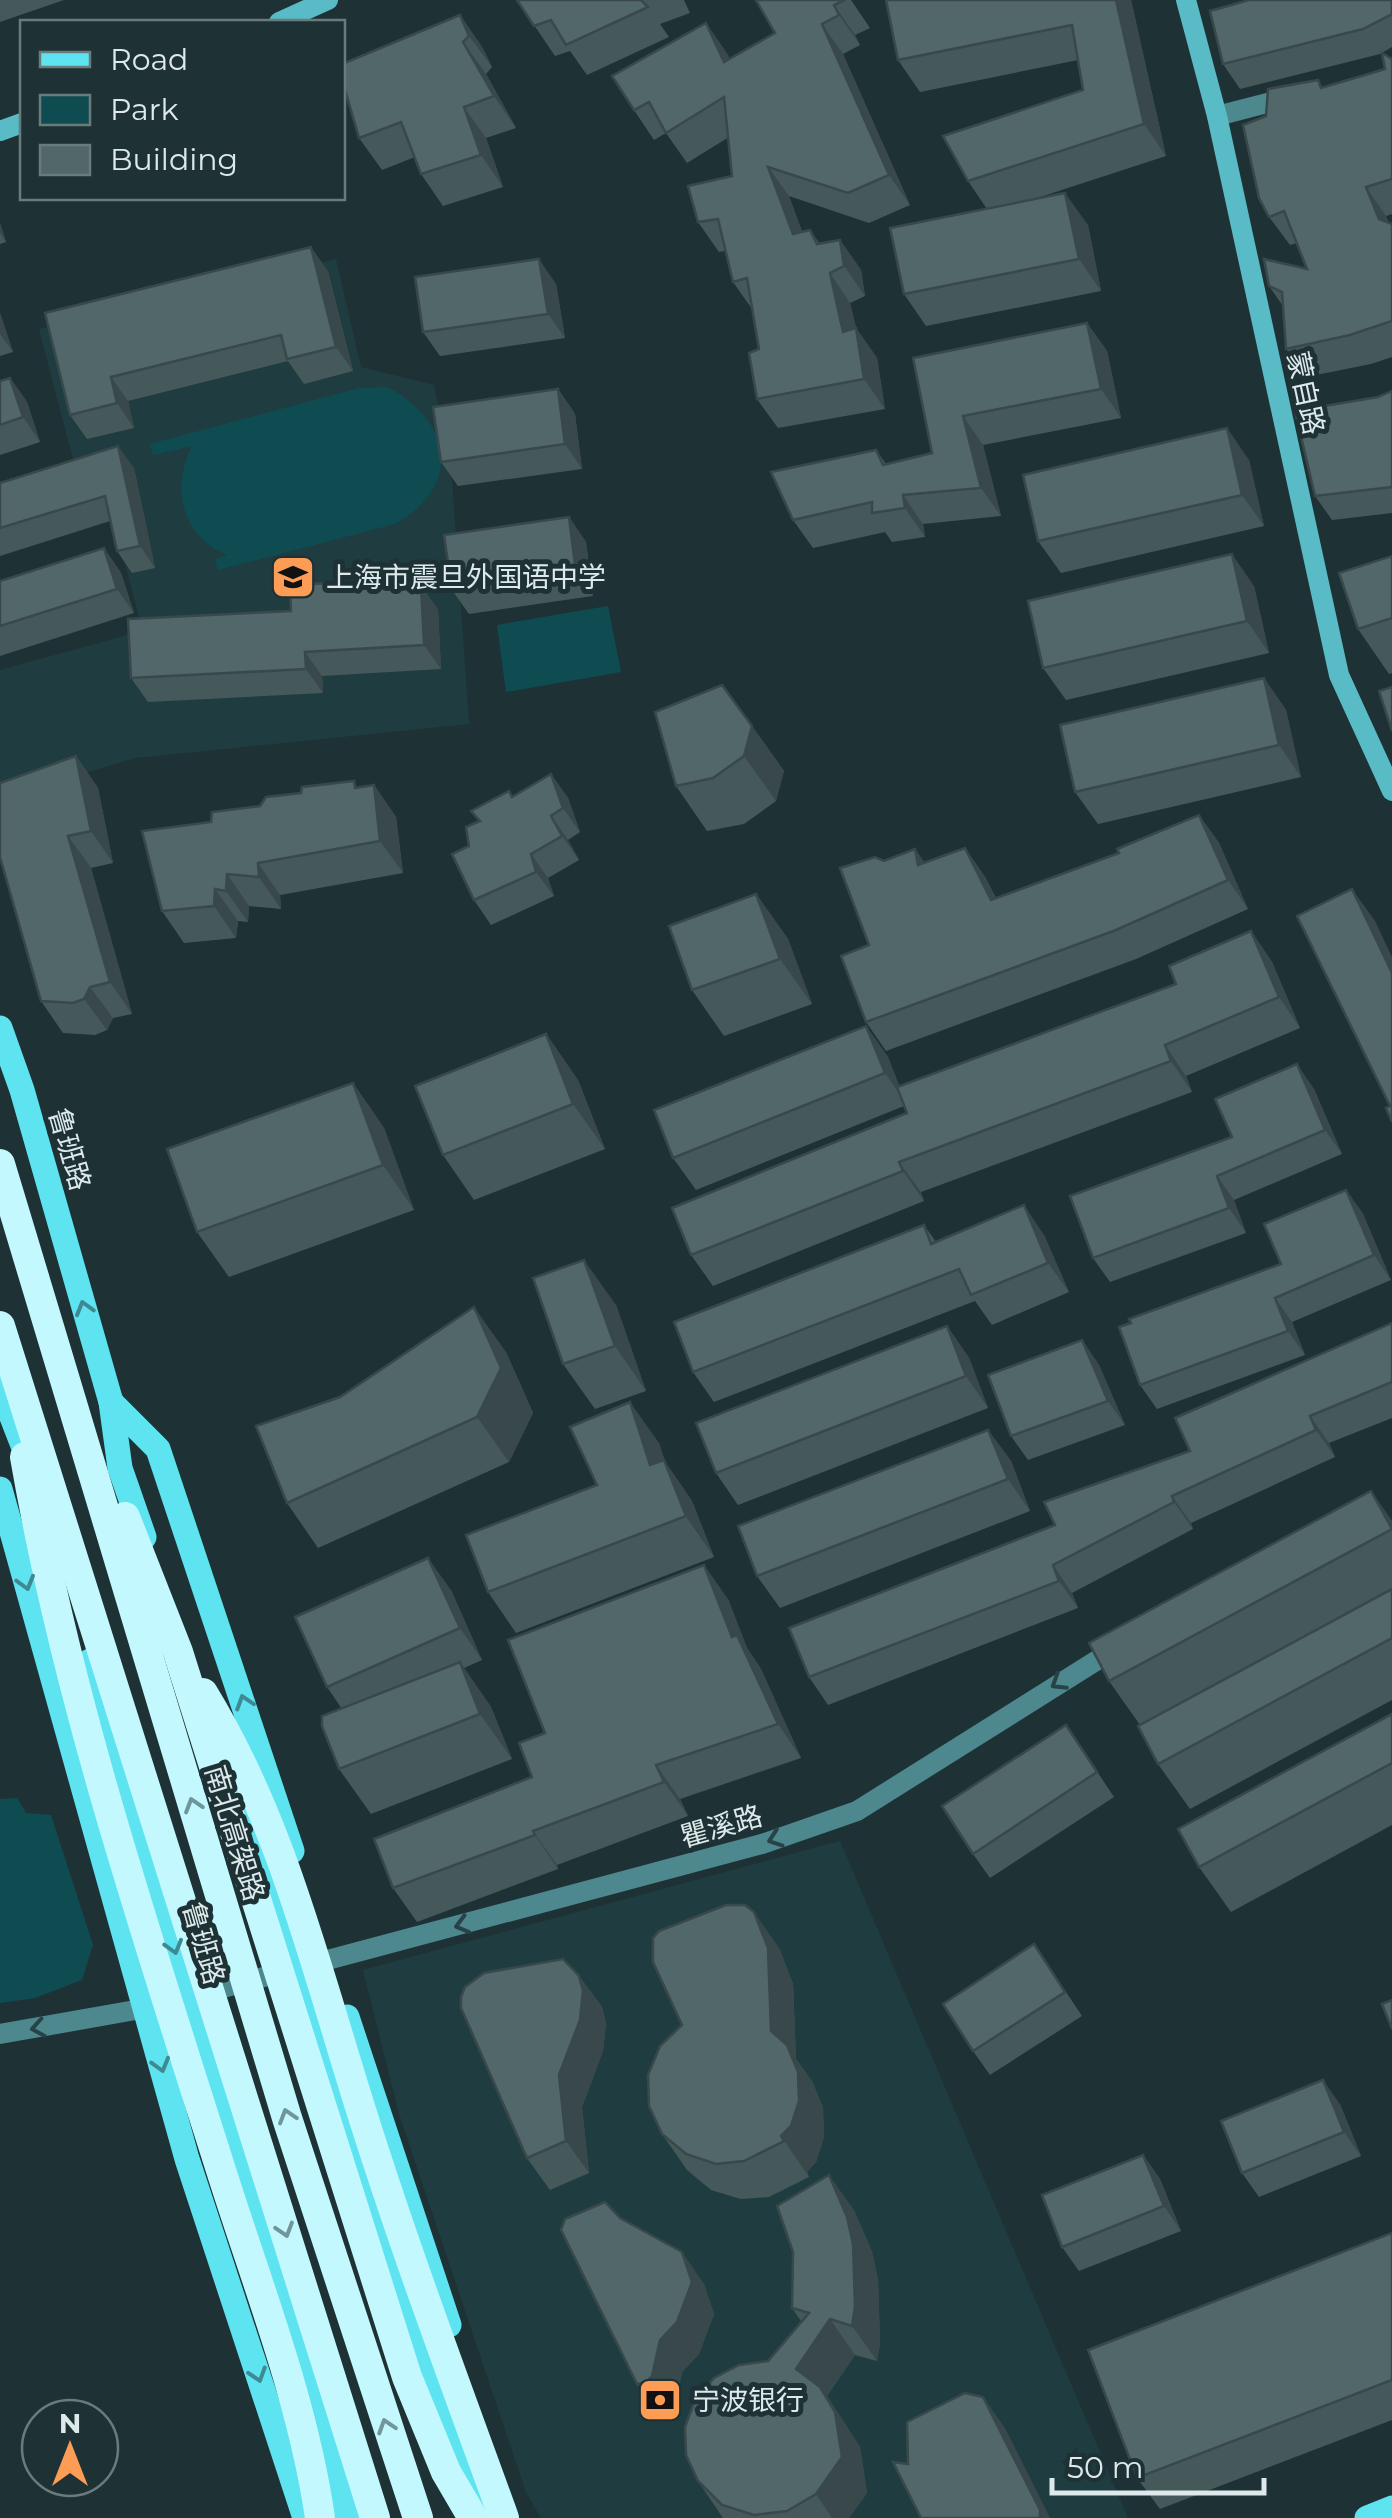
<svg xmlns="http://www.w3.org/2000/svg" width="1392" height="2518" font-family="Montserrat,'Noto Sans SC',sans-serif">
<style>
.built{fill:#1f3d40}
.green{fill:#0f4c52}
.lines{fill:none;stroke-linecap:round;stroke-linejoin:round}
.street{stroke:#4e888f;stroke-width:20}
.secondary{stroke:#59bbc6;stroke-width:20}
.primary{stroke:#5ee3f1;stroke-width:25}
.highway{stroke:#c2f8fe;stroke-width:30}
.wall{fill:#46595a}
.shaded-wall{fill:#39484a}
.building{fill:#516769;stroke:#39484a;stroke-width:2.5}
.oneway{stroke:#3e8a93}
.oneway2{stroke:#284347}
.oneway3{stroke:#70959a}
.labels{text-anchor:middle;stroke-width:10;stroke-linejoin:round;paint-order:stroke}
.street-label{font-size:28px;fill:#dde9eb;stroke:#1e3235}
.poi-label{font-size:28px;fill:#dde9eb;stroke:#1e3235;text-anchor:start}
</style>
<rect width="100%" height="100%" fill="#1e3235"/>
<!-- built -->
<g class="built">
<path d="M336,259L361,367L434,385L451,466L469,724L135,758L0,798V670L143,631L98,464L74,463L39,329Z"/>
<path d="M840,1841L1128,2518H541L526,2492L399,2114L363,1970Z"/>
</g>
<!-- green -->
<g class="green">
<path d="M387,387C452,420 463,486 395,524L218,570L215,560L227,555C181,536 171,487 192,446L153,455L150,444L359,388Z"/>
<path d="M608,606L621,672L506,692L497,625Z"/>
<path d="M17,1798L26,1813L51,1815L93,1945L82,1980L35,1998L0,2003V1799Z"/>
</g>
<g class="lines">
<!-- street -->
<g class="street">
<path d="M1217,116L1294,96"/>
<path d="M200,1994L762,1844L857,1811L1118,1647"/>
<path d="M0,2034L158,2006"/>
</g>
<!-- secondary -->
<g class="secondary">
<path d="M1186,0L1217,116L1339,675L1392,791"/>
<path d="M279,22L328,0"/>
<path d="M0,131L22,123"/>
</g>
<!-- primary -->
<g class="primary">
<path d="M0,1028L22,1090L111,1402L120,1468L144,1537"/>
<path d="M0,1386L29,1461"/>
<path d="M111,1402L158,1449L292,1851"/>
<path d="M0,1489L187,2159L305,2518"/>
<path d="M90,1661L348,2518"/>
<path d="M245,1820L299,1968L375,2226L487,2518"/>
<path d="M347,2017L449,2325"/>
<path d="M1367,2518L1392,2508"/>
</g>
<!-- highway -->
<g class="highway">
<path d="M0,1164L287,2118L418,2518"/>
<path d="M0,1326L375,2518"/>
<path d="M25,1457C67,1699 146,1933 220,2167C256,2282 303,2399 320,2518"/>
<path d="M125,1517L178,1652L407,2377L446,2472L473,2518"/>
<path d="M203,1693C281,1820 316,1968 361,2110C404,2247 455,2383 504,2518"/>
</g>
</g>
<!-- wall -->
<g class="wall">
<path d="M0,0H64L0,22Z"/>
<path d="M517,0H684L690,13L660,24L669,37L587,75L570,51L555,56Z"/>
<path d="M756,0H851L870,28L855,35L860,45L843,54L910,205L869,223L789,196L802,232L810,230L820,244L840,240L861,270L865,296L850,303L856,328L877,358L885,409L778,428L757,399L759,349L752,309L733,282L725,251L719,252L698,222L732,176L729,137L687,163L666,133L654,140L634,110L706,23L730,59L775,33Z"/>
<path d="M886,0H1131L1166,156L1031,200L1088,225L1101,291L926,326L904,294L987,209L968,181L1083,90L1078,60L920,92L898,60Z"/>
<path d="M1392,0V47L1380,54L1240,89L1223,64Z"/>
<path d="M460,15L482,47L492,67L486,74L516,128L486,138L503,187L443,206L421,174L415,157L382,170L359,138Z"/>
<path d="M1392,59V214L1386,216L1389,223L1392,224V357L1371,364L1306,377L1286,349L1283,306L1269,286L1307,269L1297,243L1290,245L1269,217L1266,116L1323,87L1385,69Z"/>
<path d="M0,223L6,242L0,244Z"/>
<path d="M328,271L353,371L304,384L288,361L128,401L134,428L87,439L70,415L45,313Z"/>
<path d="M556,284L565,338L440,356L423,332Z"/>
<path d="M0,313L13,352L0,356Z"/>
<path d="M1087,323L1107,351L1121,418L983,445L1001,516L923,524L925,537L892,542L885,532L813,548L793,520L876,450L886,464L932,453L913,358Z"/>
<path d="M10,378L27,402L40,442L0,455V381Z"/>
<path d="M558,389L575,414L582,469L458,486L441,462Z"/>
<path d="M1392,391V513L1332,520L1315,496L1378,397Z"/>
<path d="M1249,460L1264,526L1061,573L1038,541Z"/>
<path d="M134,468L155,568L132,573L117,551L110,521L0,556V483Z"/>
<path d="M569,517L586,542L593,596L469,614L452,590Z"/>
<path d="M104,548L121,573L134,613L0,656V581Z"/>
<path d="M1392,556V673L1389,674L1358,629Z"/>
<path d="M401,580L405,586L421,585L438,610L441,669L322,676L323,693L148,702L131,678L291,611L308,590Z"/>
<path d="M1254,586L1269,653L1066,700L1043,668Z"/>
<path d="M1264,678L1286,710L1301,777L1098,824L1075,792Z"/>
<path d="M752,726L784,771L776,801L744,824L707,831L676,786Z"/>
<path d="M76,756L98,788L113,863L91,868L132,1014L113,1018L107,1030L95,1035L63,1033L41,1001Z"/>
<path d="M551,774L568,798L580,832L568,840L579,860L548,878L554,896L491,925L474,900L469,846L479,822L471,811L513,797Z"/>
<path d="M374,785L396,817L403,873L280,895L281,909L249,906L248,922L238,921L236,938L184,943L162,911L211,822L260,806Z"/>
<path d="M1199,815L1219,843L1248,909L1136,959L886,1051L866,1022L869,945L884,861L915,849L924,862L965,848L985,877L996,898L1119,853Z"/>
<path d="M756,894L788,939L812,1004L724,1036L692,990Z"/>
<path d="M1251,931L1272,962L1300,1028L1186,1076L1192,1092L921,1192L924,1201L713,1286L691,1255L907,1113L904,1106L696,1190L673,1158L866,1026L888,1057L899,1086L1176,984Z"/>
<path d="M546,1034L578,1080L605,1149L474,1200L443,1155Z"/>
<path d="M353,1083L384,1128L414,1210L229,1277L197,1232Z"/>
<path d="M1314,1089L1342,1154L1234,1200L1246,1233L1110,1282L1093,1258Z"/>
<path d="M1346,1190L1363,1214L1391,1280L1292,1322L1305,1355L1157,1409L1140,1385L1281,1264Z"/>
<path d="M924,1225L936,1242L1044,1235L1069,1292L992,1325L975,1301L714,1402L693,1372Z"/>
<path d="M616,1305L646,1391L595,1409L563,1364Z"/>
<path d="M1392,1323V1418L1329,1443L1335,1457L1191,1523L1193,1529L1072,1593L1078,1608L828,1705L809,1677L1055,1525L1190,1451Z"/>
<path d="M947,1326L969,1358L988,1408L738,1505L716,1473Z"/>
<path d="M1082,1340L1099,1365L1125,1425L1028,1460L1011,1436Z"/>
<path d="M506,1352L533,1413L509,1462L318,1548L287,1503L340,1397Z"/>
<path d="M988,1430L1011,1461L1030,1511L780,1608L757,1576Z"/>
<path d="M659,1443L665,1462L692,1501L714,1557L516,1633L488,1592L597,1485Z"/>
<path d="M1371,1491L1392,1521V1700L1190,1809L1158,1764L1140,1725L1109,1681Z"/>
<path d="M451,1590L482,1660L464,1668L491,1707L512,1759L371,1814L339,1769L342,1709L327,1687Z"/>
<path d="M728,1599L747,1648L761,1669L801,1758L680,1799L688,1816L557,1865L558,1869L417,1922L393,1888L532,1777L545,1733Z"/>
<path d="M1392,1714V1825L1231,1912L1199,1867Z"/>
<path d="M1066,1725L1114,1797L990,1878L973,1854Z"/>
<path d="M1034,1944L1082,2016L990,2075L973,2051Z"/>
<path d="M779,1948L793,1984L796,2059L812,2081L823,2108L824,2137L816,2162L807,2172L809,2177L769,2197L741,2199L711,2190L687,2170L662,2134Z"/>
<path d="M579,1976L602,2007L606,2023L603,2051L582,2107L589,2173L550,2190L527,2158Z"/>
<path d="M1340,2104L1361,2156L1259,2197L1242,2173Z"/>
<path d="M1143,2155L1160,2179L1181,2231L1079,2271L1062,2247Z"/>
<path d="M854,2210L872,2252L878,2280L880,2343L877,2361L855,2355L827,2396L860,2447L867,2493L849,2518H723L698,2481L768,2361L801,2321L792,2308Z"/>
<path d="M620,2218L704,2284L714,2314L699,2354L682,2372L675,2408L668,2415L659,2416L637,2384Z"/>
<path d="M1392,2233V2420L1160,2509L1137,2478Z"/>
</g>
<!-- shaded-wall -->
<g class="shaded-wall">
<path d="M1116,0H1131L1166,156L1144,124Z"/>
<path d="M834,5L855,35L860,45L839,15Z"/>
<path d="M460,15L482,47L492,67L469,36Z"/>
<path d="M706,23L727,53L745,92L724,62Z"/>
<path d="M822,24L843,54L910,205L889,175Z"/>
<path d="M463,42L486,74L516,128L494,96Z"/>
<path d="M464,107L486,138L503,187L481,155Z"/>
<path d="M768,167L789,196L814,263L793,234Z"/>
<path d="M1366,187L1386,216L1392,230L1379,219Z"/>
<path d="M1065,193L1088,225L1101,291L1079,259Z"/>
<path d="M0,223L6,242L0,233Z"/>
<path d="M840,240L861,270L865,296L844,266Z"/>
<path d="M311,247L328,271L353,371L336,347Z"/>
<path d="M539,259L556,284L565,338L548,314Z"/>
<path d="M830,273L850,303L856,328L877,358L885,409L864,379L843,332Z"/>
<path d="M0,313L13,352L0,334Z"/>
<path d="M1087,323L1107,351L1121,418L1101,389Z"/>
<path d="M111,377L128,401L134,428L117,403Z"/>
<path d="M10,378L27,402L40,442L23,417Z"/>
<path d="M558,389L575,414L582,469L565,444Z"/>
<path d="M963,416L983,445L1001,516L981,488Z"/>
<path d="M1227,428L1249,460L1264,526L1242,495Z"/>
<path d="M118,446L134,468L155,568L140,546Z"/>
<path d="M903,495L923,524L925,537L905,508Z"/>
<path d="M569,517L586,542L593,596L576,572Z"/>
<path d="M104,548L121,573L134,613L117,589Z"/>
<path d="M1232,554L1254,586L1269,653L1247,621Z"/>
<path d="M421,585L438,610L441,669L424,645Z"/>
<path d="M305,652L322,676L323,693L306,669Z"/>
<path d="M1264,678L1286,710L1301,777L1279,745Z"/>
<path d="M752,726L784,771L776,801L744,756Z"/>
<path d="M76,756L98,788L113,863L91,831Z"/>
<path d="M551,774L568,798L580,832L563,808Z"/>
<path d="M374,785L396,817L403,873L380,841Z"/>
<path d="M1199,815L1219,843L1248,909L1228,880Z"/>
<path d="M551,816L568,840L579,860L562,836Z"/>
<path d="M68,836L91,868L132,1014L110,982Z"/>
<path d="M965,848L985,877L1011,929L991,900Z"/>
<path d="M915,849L935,878L918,865Z"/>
<path d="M531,854L548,878L554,896L536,872Z"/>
<path d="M258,863L280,895L281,909L259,877Z"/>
<path d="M227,874L249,906L248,922L226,891Z"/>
<path d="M215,889L238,921L236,938L214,906Z"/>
<path d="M1352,889L1375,921L1392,957V973Z"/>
<path d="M756,894L788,939L812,1004L780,959Z"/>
<path d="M1251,931L1272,962L1300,1028L1279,997Z"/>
<path d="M90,987L113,1018L107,1030L84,999Z"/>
<path d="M866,1026L888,1057L907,1105L885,1073Z"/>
<path d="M546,1034L578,1080L605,1149L573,1104Z"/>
<path d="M1165,1045L1186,1076L1192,1092L1171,1061Z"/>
<path d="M1297,1064L1314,1089L1342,1154L1325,1130Z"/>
<path d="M353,1083L384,1128L414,1210L383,1165Z"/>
<path d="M899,1162L921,1192L924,1201L903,1171Z"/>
<path d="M1217,1176L1234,1200L1246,1233L1229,1208Z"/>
<path d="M1346,1190L1363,1214L1391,1280L1374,1255Z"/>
<path d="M1024,1205L1044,1235L1069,1292L1048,1263Z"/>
<path d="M584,1260L616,1305L646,1391L615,1346Z"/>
<path d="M1275,1298L1292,1322L1305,1355L1288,1331Z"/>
<path d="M474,1307L506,1352L533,1413L509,1462L477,1417Z"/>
<path d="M947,1326L969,1358L988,1408L966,1376Z"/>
<path d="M1082,1340L1099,1365L1125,1425L1108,1401Z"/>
<path d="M630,1402L659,1443L665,1462L692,1501L714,1557L650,1465Z"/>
<path d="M1310,1416L1329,1443L1335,1457L1316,1430Z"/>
<path d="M988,1430L1011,1461L1030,1511L1008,1479Z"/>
<path d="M1371,1491L1392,1521V1529Z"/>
<path d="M1172,1496L1191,1523L1193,1529L1174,1502Z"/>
<path d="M428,1558L451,1590L482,1660L460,1628Z"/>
<path d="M704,1565L728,1599L747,1648L761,1669L801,1758L778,1724L732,1637Z"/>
<path d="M1053,1565L1072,1593L1078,1608L1059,1581Z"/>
<path d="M460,1662L491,1707L512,1759L480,1714Z"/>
<path d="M656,1765L680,1799L688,1816L664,1782Z"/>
<path d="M533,1831L557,1865L558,1869L535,1835Z"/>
<path d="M754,1912L779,1948L793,1984L796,2059L812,2081L823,2108L824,2137L816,2162L807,2172L809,2177L781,2136L771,2031Z"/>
<path d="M579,1976L602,2007L606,2023L603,2051L582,2107L589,2173L566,2141L559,2075Z"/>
<path d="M1323,2080L1340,2104L1361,2156L1344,2132Z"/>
<path d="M1143,2155L1160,2179L1181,2231L1164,2206Z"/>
<path d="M829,2175L854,2210L872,2252L878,2280L880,2343L877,2361L852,2326Z"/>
<path d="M682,2252L704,2284L714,2314L699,2354L682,2372L675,2408L668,2415L646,2383L660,2340Z"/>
<path d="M830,2319L855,2355L827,2396L860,2447L867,2493L849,2518H832L816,2494L796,2369Z"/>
<path d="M983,2397L1005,2428L1050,2518H1040Z"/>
</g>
<!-- building -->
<g class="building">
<path d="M517,0H641L648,7L566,45L551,20L534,26Z"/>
<path d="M756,0H845L834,5L839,15L822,24L889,175L848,193L768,167L793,234L810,230L817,244L840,240L844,266L830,273L843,332L856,328L864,379L757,399L749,353L759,349L747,278L733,282L718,219L698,222L688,186L732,176L724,97L666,133L649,102L634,110L612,76L706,23L724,62L775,33Z"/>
<path d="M886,0H1116L1144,124L968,181L943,136L1083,90L1072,25L898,60Z"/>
<path d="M1249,0H1392V14L1363,29L1223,64L1210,11Z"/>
<path d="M460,15L469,36L463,42L494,96L464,107L481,155L421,174L401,122L359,138L342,79V64Z"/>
<path d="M1382,53L1392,59V179L1366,187L1379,219L1392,224V321L1350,335L1286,349L1282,292L1269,286L1264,259L1307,269L1284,211L1269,217L1259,198L1243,125L1266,116L1268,89L1318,80L1321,88L1385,69Z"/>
<path d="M1065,193L1079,259L904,294L890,228Z"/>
<path d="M311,247L336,347L287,359L281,335L111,377L117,403L70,415L45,313Z"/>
<path d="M539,259L548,314L423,332L415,277Z"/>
<path d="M1087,323L1101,389L963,416L981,488L903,495L905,508L872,513V502L793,520L771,472L876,450L883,465L932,453L913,358Z"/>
<path d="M10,378L23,417L0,425V381Z"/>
<path d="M558,389L565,444L441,462L433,407Z"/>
<path d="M1392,391V487L1315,496L1295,411L1378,397Z"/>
<path d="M1227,428L1242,495L1038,541L1023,475Z"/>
<path d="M118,446L140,546L117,551L105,496L0,528V483Z"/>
<path d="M569,517L576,572L452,590L444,535Z"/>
<path d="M104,548L117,589L0,626V581Z"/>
<path d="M1232,554L1247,621L1043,668L1028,601Z"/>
<path d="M1392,556V618L1358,629L1339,573Z"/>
<path d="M401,580V586L421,585L424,645L305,652L306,669L131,678L128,619L291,611L290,591L308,590V584Z"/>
<path d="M1264,678L1279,745L1075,792L1060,725Z"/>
<path d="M722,685L752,726L744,756L713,778L676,786L655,712Z"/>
<path d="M1392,687V731L1379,691Z"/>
<path d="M76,756L91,831L68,836L110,982L90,987L84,999L73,1003L41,1001L0,857V783Z"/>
<path d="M551,774L563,808L551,816L562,836L531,854L536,872L474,900L452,854L469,846L466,827L480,821L471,811L509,791L512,797Z"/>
<path d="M354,781L355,788L374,785L380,841L258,863L259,877L227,874L226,891L215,889L214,906L162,911L142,831L211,822L212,812L260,806L266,797L301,793L302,787Z"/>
<path d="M1199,815L1228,880L1116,930L866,1022L841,956L869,945L840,868L875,857L884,861L915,849L918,865L965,848L991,900L1119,853L1117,849Z"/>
<path d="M1352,889L1392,973V1122L1386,1108L1390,1106L1297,916Z"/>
<path d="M756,894L780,959L692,990L669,926Z"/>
<path d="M1251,931L1279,997L1165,1045L1171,1061L899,1162L903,1171L691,1255L672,1208L907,1113L897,1087L1176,984L1169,966Z"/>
<path d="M866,1026L885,1073L673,1158L654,1110Z"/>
<path d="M546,1034L573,1104L443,1155L415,1086Z"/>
<path d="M1297,1064L1325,1130L1217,1176L1229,1208L1093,1258L1070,1196L1232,1137L1215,1099Z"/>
<path d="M353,1083L383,1165L197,1232L167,1149Z"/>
<path d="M1346,1190L1374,1255L1275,1298L1288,1331L1140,1385L1119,1327L1131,1323L1129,1319L1281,1264L1264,1224Z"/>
<path d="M1024,1205L1048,1263L971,1295L959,1269L693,1372L674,1322L924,1225L931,1244Z"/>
<path d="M584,1260L615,1346L563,1364L533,1278Z"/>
<path d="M474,1307L501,1368L477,1417L287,1503L256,1426L340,1397Z"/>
<path d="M1392,1323V1382L1310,1416L1316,1430L1172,1496L1174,1502L1053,1565L1059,1581L809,1677L789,1628L1055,1525L1044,1502L1190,1451L1175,1418Z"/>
<path d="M947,1326L966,1376L716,1473L696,1423Z"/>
<path d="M1082,1340L1108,1401L1011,1436L988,1375Z"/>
<path d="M630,1402L650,1465L664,1460L686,1516L488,1592L466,1535L597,1485L570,1427Z"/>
<path d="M988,1430L1008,1479L757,1576L738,1526Z"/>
<path d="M1371,1491L1392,1529L1109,1681L1089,1643Z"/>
<path d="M428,1558L460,1628L327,1687L295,1617Z"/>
<path d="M704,1565L732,1637L737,1635L778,1724L656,1765L664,1782L533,1831L535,1835L393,1888L374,1839L532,1777L519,1743L545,1733L508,1640Z"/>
<path d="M1392,1589V1638L1158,1764L1138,1726Z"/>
<path d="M460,1662L480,1714L339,1769L322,1726V1716Z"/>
<path d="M1392,1714V1763L1199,1867L1178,1829Z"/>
<path d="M1066,1725L1097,1772L973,1854L942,1806Z"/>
<path d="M726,1905H745L754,1912L768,1948L771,2031L787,2045L798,2072L799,2101L791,2126L781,2136L784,2141L744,2161L716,2164L686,2154L662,2134L649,2106L648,2075L660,2046L682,2025L653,1962V1938L659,1931Z"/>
<path d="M1034,1944L1065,1992L973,2051L943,2004Z"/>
<path d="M563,1959L579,1976L583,1991L580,2020L559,2075L566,2141L527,2158L461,2008V1997L465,1987L484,1973Z"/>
<path d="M1392,2000V2029L1382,2004Z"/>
<path d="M1323,2080L1344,2132L1242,2173L1221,2121Z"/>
<path d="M1143,2155L1164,2206L1062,2247L1042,2195Z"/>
<path d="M829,2175L847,2217L853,2244L855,2307L852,2326L830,2319L796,2369L820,2387L835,2412L842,2457L816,2494L787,2511L754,2515L722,2505L698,2481L686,2455L685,2427L695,2400L714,2378L739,2365L768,2361L809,2313L792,2308L793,2252L777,2206Z"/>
<path d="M605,2202L620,2218L682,2252L692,2282L677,2322L660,2340L652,2376L646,2383L637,2384L561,2230L565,2219Z"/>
<path d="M1392,2233V2380L1137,2478L1088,2350Z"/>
<path d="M965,2393L983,2397L1040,2510V2518H921L893,2462L908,2464L907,2422Z"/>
</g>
<!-- one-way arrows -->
<defs><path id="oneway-chevron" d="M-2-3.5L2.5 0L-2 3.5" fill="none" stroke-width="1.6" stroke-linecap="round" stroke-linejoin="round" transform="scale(2.5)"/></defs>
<g class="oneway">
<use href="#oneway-chevron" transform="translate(84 1308) rotate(-106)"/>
<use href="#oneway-chevron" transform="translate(26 1583) rotate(74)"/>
<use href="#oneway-chevron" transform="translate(244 1702) rotate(-108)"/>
<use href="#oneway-chevron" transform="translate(174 1947) rotate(74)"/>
<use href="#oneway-chevron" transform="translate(161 2065) rotate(74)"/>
<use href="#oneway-chevron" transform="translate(258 2375) rotate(72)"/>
</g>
<g class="oneway2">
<use href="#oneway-chevron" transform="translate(1058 1683) rotate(148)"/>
<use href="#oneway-chevron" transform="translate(775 1839) rotate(161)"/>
<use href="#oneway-chevron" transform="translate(462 1925) rotate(165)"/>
<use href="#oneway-chevron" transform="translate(38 2028) rotate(170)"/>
</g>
<g class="oneway3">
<use href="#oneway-chevron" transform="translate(193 1805) rotate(-107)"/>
<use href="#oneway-chevron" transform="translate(287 2116) rotate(-107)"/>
<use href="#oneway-chevron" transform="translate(285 2230) rotate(73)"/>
<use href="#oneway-chevron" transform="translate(386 2426) rotate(-108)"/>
</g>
<!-- icons -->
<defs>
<g id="school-square" transform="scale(2.25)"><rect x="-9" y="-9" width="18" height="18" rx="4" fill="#fd9c55" stroke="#1e3235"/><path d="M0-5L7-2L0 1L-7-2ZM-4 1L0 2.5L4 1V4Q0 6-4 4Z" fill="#111"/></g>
<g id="bank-square" transform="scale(2.25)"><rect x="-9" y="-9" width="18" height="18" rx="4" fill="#fd9c55" stroke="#1e3235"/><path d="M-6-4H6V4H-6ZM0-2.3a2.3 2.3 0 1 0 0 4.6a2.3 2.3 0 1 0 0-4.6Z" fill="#111"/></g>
</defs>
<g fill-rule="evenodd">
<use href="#school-square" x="293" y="577"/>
<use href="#bank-square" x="660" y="2400"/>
</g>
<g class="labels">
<!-- street labels -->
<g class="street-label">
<text transform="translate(1306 393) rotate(78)" y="10">蒙自路</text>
<text transform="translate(70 1149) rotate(74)" y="10">鲁班路</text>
<text transform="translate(721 1826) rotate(-16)" y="10">瞿溪路</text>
<text transform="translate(235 1833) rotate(73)" y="10">南北高架路</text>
<text transform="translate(204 1943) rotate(74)" y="10">鲁班路</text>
</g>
<!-- poi labels -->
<g class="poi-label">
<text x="326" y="587">上海市震旦外国语中学</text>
<text x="692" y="2410">宁波银行</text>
</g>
</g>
<!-- legend -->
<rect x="20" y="20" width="325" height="180" fill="#1e3235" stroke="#6a7b7e" stroke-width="2.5"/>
<rect x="40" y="52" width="50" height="15" fill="#5ee3f1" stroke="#6a7b7e" stroke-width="2.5"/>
<text x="110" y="70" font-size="30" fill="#dde9eb">Road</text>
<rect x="40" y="95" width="50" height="30" fill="#0f4c52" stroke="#6a7b7e" stroke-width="2.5"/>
<text x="110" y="120" font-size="30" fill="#dde9eb">Park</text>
<rect x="40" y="145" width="50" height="30" fill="#516769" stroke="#6a7b7e" stroke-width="2.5"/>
<text x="110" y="170" font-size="30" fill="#dde9eb">Building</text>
<!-- north arrow -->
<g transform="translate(70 2448)"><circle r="48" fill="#1e3235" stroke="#6a7b7e" stroke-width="2.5"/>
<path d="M0-8L18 38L0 25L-18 38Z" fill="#fd9c55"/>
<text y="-15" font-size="28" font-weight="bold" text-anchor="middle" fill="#dde9eb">N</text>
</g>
<!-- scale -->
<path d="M1052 2478v15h212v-15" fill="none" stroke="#dde9eb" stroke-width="5"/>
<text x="1067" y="2478" font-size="30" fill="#dde9eb" stroke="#1e3235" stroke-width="8" paint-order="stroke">50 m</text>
</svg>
